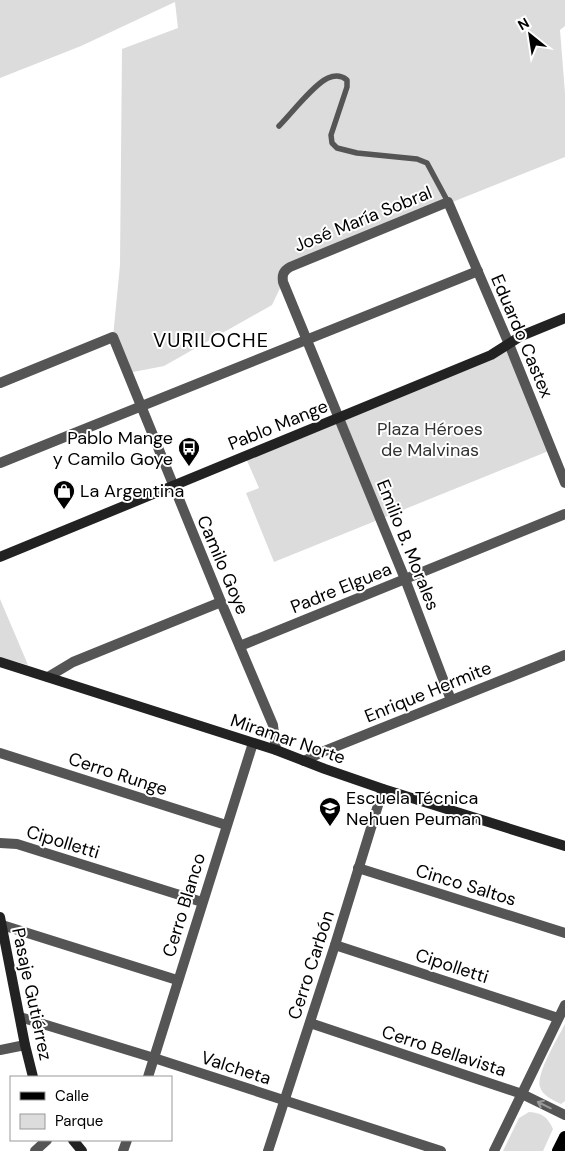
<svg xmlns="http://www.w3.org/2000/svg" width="565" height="1151" font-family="'DM Sans',sans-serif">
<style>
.green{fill:#dcdcdc}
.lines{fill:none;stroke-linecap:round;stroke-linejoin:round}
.lane{stroke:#555;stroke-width:5.5}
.street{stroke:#555;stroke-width:10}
.secondary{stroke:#222;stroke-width:10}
.primary{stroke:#000;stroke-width:12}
.oneway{stroke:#999}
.labels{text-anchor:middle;stroke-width:4;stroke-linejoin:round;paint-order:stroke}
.street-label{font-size:18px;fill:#000;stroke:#fff}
.park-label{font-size:18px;fill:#333;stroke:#fff}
.poi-label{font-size:18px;fill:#000;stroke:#fff;text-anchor:start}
.quarter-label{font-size:20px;letter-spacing:1px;fill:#000;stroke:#fff}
</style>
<rect width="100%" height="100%" fill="#fff"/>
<!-- green -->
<g class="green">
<path d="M0,0H565V26L560,30L565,93V157L290,267L272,305L164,366L128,373L113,337L120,265L122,49L178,28L175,2L81,46L0,78Z"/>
<path d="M509,344L551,450L274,562L246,493L259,488L245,456Z"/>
<path d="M0,599L28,665L0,657Z"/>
<path d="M565,1024V1101L561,1104C553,1100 543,1096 540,1087C536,1073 558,1038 565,1024Z"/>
<path d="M529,1112C543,1113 547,1117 553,1129L543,1151H503L519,1118Z"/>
</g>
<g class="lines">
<!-- lane -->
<path class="lane" d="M279,126C291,114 314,84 328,78C335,75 341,75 347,80V87L331,135L332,143L337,148L357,153L417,159L427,163L448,202"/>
<!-- street -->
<g class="street">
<path d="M0,383L113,337L221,602L273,725L276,750"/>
<path d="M0,463L478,271"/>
<path d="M240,646L565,514"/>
<path d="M48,677L73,662L221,602"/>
<path d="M451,700L405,579L283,282C282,275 283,271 290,267L448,202L509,344L565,483"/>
<path d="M0,753L226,825"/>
<path d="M304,761L322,752L565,655"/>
<path d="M0,843L17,844L202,902"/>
<path d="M358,868L565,933"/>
<path d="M2,925L177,980"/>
<path d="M335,945L558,1018"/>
<path d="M20,1017L154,1058L441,1151"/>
<path d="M310,1023L522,1094L565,1115"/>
<path d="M0,1050L25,1045"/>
<path d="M148,1077L253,743"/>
<path d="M35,1151L47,1140"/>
<path d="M123,1151L127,1140"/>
<path d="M268,1151L335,945L383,789"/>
<path d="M494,1151L565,1005"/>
</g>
<!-- secondary -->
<g class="secondary">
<path d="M0,557L491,355L521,336L565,318"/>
<path d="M0,662L276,750L325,769L383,789L565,846"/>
<path d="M0,917L25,1045L33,1077"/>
<path d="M73,1140L82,1151"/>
</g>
<!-- primary -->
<path class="primary" d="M558,1151L565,1137"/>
</g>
<!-- one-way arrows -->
<defs><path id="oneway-shaft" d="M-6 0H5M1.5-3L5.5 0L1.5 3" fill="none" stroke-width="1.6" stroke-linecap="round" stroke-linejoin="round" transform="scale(1.25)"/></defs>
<use class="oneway" href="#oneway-shaft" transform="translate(544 1105) rotate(-154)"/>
<!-- icons -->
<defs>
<g id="bus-pin" transform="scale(1.125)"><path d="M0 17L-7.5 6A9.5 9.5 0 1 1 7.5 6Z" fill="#000" stroke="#fff"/><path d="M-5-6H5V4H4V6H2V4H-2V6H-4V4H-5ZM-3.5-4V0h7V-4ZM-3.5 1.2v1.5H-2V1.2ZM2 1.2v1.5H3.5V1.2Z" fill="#fff"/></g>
<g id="shop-pin" transform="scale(1.125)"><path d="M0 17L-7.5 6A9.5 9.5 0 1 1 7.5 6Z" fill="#000" stroke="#fff"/><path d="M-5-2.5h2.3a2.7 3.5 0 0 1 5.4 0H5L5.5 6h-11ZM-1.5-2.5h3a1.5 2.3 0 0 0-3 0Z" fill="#fff"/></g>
<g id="school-pin" transform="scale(1.125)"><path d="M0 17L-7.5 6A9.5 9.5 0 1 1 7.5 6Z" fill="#000" stroke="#fff"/><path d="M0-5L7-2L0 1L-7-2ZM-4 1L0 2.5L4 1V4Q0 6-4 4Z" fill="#fff"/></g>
</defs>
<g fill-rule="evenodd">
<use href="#bus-pin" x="189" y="448"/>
<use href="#shop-pin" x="64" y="491"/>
<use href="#school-pin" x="330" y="808"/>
</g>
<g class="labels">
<!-- street labels -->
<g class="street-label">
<text transform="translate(363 219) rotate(-22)" y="6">José María Sobral</text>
<text transform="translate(522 336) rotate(67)" y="6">Eduardo Castex</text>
<text transform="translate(278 425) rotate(-22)" y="6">Pablo Mange</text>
<text transform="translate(408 545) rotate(68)" y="6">Emilio B. Morales</text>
<text transform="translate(223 565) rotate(67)" y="6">Camilo Goye</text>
<text transform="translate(341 588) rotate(-22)" y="6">Padre Elguea</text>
<text transform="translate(428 692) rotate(-22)" y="6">Enrique Hermite</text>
<text transform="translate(288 739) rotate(19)" y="6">Miramar Norte</text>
<text transform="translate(118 774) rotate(18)" y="6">Cerro Runge</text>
<text transform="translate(63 842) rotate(17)" y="6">Cipolletti</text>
<text transform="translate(466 885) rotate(17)" y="6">Cinco Saltos</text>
<text transform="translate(184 905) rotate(-73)" y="6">Cerro Blanco</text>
<text transform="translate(311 965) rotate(-72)" y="6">Cerro Carbón</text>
<text transform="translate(452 966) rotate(18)" y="6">Cipolletti</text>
<text transform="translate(32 994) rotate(78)" y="6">Pasaje Gutiérrez</text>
<text transform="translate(444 1051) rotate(18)" y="6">Cerro Bellavista</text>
<text transform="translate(236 1068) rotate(18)" y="6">Valcheta</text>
</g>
<!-- park labels -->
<g class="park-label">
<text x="430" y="435">Plaza Héroes<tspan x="430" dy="21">de Malvinas</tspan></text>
</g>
<!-- poi labels -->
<g class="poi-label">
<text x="173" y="444" text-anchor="end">Pablo Mange<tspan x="173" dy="21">y Camilo Goye</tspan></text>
<text x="80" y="497">La Argentina</text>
<text x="346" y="804">Escuela Técnica<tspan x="346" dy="21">Nehuen Peuman</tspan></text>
</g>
<!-- quarter labels -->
<g class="quarter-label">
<text x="211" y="347">VURILOCHE</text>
</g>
</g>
<!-- legend -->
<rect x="10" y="1076" width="162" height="65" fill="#ffffff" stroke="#999999"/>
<rect x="20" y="1092" width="25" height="8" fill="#000000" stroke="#999999"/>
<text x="55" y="1101" font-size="15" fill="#000000">Calle</text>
<rect x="20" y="1114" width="25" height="15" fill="#dcdcdc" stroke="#999999"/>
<text x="55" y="1126" font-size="15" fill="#000000">Parque</text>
<!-- north arrow -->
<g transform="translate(530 35) rotate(330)" stroke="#ffffff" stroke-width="4" paint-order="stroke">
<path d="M0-4L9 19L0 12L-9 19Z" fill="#000000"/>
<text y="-8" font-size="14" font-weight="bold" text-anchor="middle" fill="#000000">N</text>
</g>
</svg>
